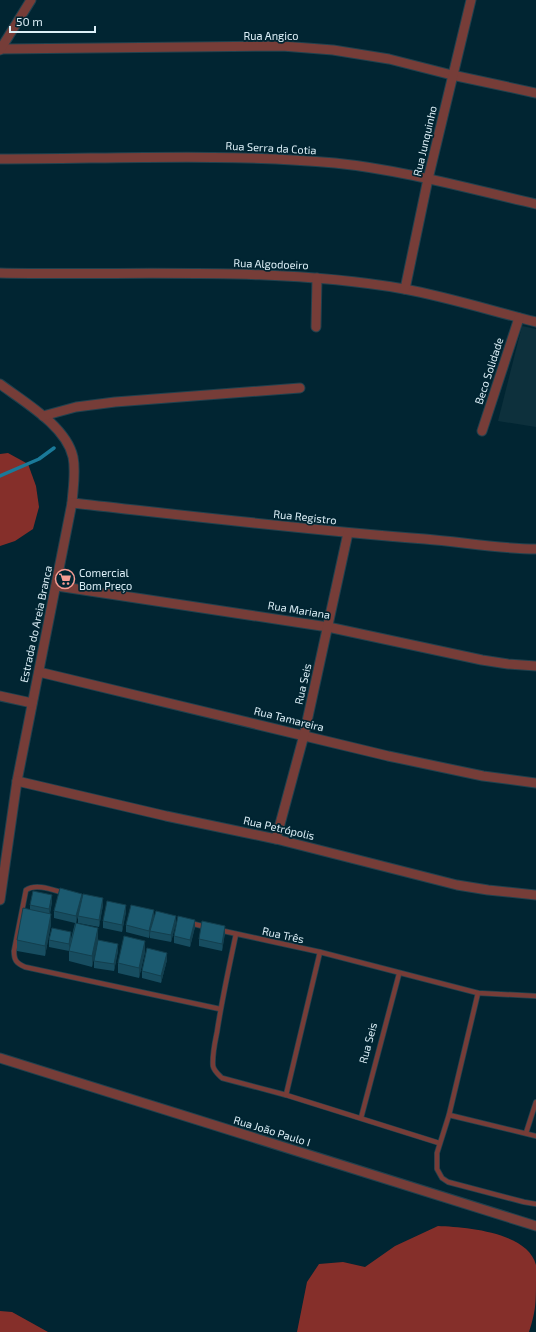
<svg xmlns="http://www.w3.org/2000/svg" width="536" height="1332" font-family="'Exo 2',sans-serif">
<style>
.built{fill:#0d303c}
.forest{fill:#852f2a}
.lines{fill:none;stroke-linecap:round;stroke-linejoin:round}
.stream{stroke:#1a7a99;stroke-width:3.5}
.service-casing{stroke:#20414e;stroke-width:6}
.minor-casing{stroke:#20414e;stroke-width:11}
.service{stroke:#763d38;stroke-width:4.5}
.minor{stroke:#763d38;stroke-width:9}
.wall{fill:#174d60}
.shaded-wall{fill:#133f4e}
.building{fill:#1b5a70;stroke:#133f4e}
.labels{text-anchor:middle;stroke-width:3.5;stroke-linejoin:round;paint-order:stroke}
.street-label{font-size:11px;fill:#dceff7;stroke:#012532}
.poi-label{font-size:11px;fill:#dceff7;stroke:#012532;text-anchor:start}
</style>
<rect width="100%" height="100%" fill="#012532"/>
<!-- built -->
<path class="built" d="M522,326L536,329V427L498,421Z"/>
<!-- forest -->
<g class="forest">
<path d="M8,453L28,464L36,486L39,507L33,529L15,541L0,546V454Z"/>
<path d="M438,1226C465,1227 528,1232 536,1265C536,1269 536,1276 536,1280C536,1302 536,1311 529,1332H297L307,1282L319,1264L343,1262L365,1267L395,1246Z"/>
<path d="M0,1311L12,1312L48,1332H0Z"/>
</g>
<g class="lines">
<!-- stream -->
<path class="stream" d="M0,476L39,459L54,448"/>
<!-- service casing -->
<g class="service-casing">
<g id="service">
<path d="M64,893C53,890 36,883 26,890L14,951C14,960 16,963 25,967L220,1009"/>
<path d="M190,923L206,927"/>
<path d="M219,930L320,952L478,993L536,996"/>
<path d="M236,934C229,967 222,999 217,1032C215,1042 212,1055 213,1066C214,1071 218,1074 222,1078L286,1095L439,1143"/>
<path d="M478,993L449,1115L437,1153V1169L442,1178L448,1182L524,1202L536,1204"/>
<path d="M286,1095L320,952"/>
<path d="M449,1115L536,1136"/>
<path d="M361,1118L399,974"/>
<path d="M526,1133L536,1102"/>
</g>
</g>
<!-- minor casing -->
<g class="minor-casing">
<g id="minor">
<path d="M1,49L282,46L333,50L389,59L452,75L536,93"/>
<path d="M0,50L31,0"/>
<path d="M0,159C111,159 224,153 335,163C403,170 470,189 536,204"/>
<path d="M0,273C134,276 271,266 404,289C448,297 492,311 536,322"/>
<path d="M405,289L428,179L471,0"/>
<path d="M316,327L317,278"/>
<path d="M0,384C24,402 66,426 73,457C76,472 73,488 72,503L17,781L0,900"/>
<path d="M43,416L76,407L115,402L300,388"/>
<path d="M482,431L519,318"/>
<path d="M72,503C190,516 307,530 425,539C462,542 499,549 536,549"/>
<path d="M57,586L328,627L482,660L508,664L536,666"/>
<path d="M39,672L388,756L483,776L536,783"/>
<path d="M0,696L32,703"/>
<path d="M17,781L166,816L276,839L457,885L488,890L536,895"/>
<path d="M276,839L304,735L348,533"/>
<path d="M0,1058L536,1226"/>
</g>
</g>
<!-- service -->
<use href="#service" class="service"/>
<!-- minor -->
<use href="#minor" class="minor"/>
</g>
<!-- wall -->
<g class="wall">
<path d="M82,899L103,905L99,927L78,923V916L79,912L76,923L98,939L92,967L69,961V951L49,947V940L71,939L75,923L54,918V911Z"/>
<path d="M52,902L50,914L51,924L45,956L17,951V940L30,910V905Z"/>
<path d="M126,912L122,932L103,928V921Z"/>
<path d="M154,916L176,923L171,942L150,938V933L149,938L126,932V925Z"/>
<path d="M195,927L190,947L174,943V936Z"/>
<path d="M225,933L222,951L199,946V939Z"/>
<path d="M118,951L114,971L94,968V961Z"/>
<path d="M145,952L139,978L118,973V963Z"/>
<path d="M167,960L161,983L142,978V971Z"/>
</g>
<!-- shaded-wall -->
<g class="shaded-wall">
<path d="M82,894V901L76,923V916Z"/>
<path d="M52,895V902L49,916V909Z"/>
<path d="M103,898V905L99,927V920Z"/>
<path d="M126,905V912L122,932V925Z"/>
<path d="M154,910V917L149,938V931Z"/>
<path d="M51,914V924L45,956V946Z"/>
<path d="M176,916V923L171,942V935Z"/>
<path d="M195,920V927L190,947V940Z"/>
<path d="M225,926V933L222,951V944Z"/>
<path d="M98,928V939L92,967V956Z"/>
<path d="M71,932V939L69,951V944Z"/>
<path d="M145,941V952L139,978V968Z"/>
<path d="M118,944V951L114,971V964Z"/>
<path d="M167,953V960L161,983V976Z"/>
</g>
<!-- building -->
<g class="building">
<path d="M60,888L82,894L76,916L54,911Z"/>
<path d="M33,891L52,895L49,909L30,905Z"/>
<path d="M83,894L103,898L99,920L78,916Z"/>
<path d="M107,901L126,905L122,925L103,921Z"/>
<path d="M131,905L154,910L149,931L126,925Z"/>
<path d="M23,908L51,914L45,946L17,940Z"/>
<path d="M156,911L176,916L171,935L150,931Z"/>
<path d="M178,916L195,920L190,940L174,936Z"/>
<path d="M202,921L225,926L222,944L199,939Z"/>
<path d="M76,923L98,928L92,956L69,951Z"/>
<path d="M52,928L71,932L69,944L49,940Z"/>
<path d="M124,936L145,941L139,968L118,963Z"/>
<path d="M98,940L118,944L114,964L94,961Z"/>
<path d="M147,948L167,953L161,976L142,971Z"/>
</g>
<!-- icons -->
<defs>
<g id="supermarket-ring" transform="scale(1)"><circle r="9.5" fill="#012532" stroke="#f59c93" stroke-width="1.5"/><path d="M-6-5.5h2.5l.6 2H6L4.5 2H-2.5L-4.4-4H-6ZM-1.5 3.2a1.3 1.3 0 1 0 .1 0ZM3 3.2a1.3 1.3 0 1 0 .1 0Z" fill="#f59c93"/></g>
</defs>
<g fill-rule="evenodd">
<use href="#supermarket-ring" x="65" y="579"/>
</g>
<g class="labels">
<!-- street labels -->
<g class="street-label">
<text x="271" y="40">Rua Angico</text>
<text transform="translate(425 141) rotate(-77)" y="4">Rua Junquinho</text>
<text transform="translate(271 148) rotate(3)" y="4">Rua Serra da Cotia</text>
<text transform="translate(271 264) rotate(2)" y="4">Rua Algodoeiro</text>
<text transform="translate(489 371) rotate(-72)" y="4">Beco Solidade</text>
<text transform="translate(305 517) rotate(6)" y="4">Rua Registro</text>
<text transform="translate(299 610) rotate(9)" y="4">Rua Mariana</text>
<text transform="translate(36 624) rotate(-78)" y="4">Estrada do Areia Branca</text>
<text transform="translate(303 684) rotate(-77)" y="4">Rua Seis</text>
<text transform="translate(289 719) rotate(14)" y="4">Rua Tamareira</text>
<text transform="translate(279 828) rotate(13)" y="4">Rua Petrópolis</text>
<text transform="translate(283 935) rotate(12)" y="4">Rua Três</text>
<text transform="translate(368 1043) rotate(-75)" y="4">Rua Seis</text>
<text transform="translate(272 1131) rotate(17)" y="4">Rua João Paulo I</text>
</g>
<!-- poi labels -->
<g class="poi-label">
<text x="79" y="577">Comercial<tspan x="79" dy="13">Bom Preço</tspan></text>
</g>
</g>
<!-- scale -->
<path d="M10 26v6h85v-6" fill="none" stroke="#dceff7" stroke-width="2"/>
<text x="16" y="26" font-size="12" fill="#dceff7" stroke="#012532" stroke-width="3" paint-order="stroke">50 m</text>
</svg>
